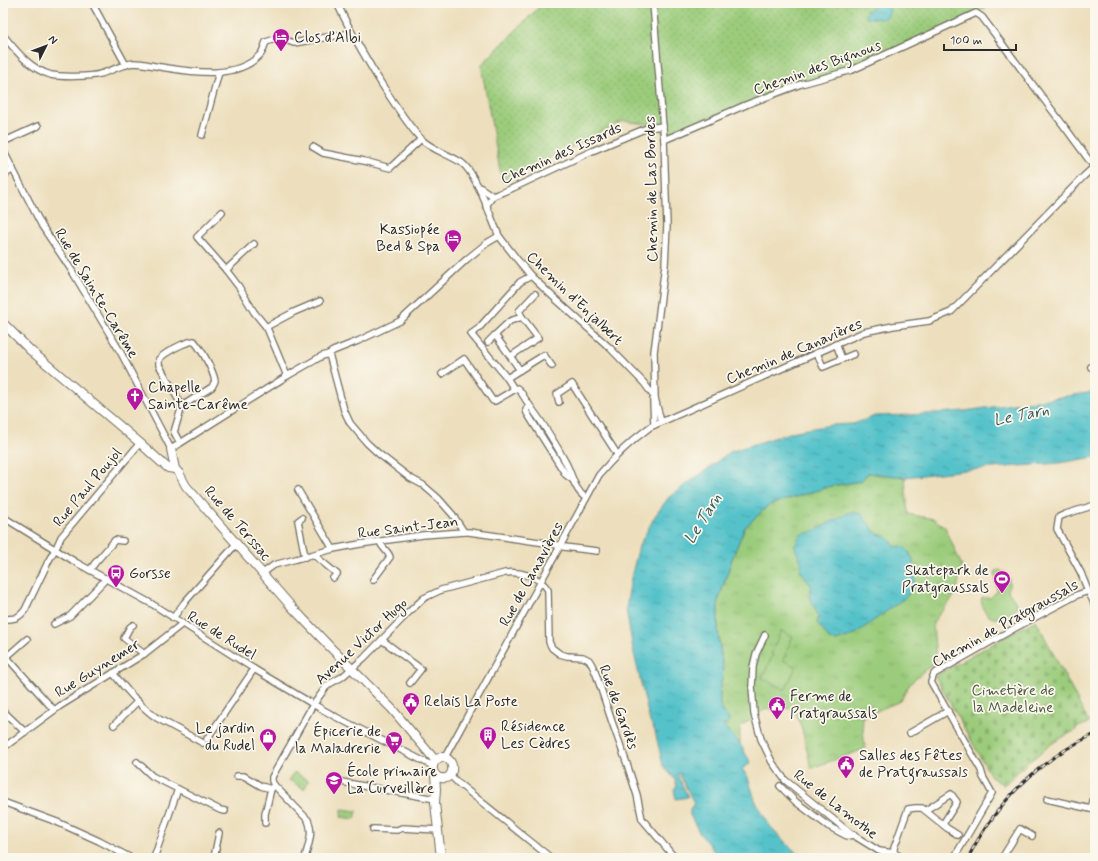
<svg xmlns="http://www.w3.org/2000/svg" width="1098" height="861" font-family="Mynerve,sans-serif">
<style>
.grass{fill:url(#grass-dots);stroke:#637c53}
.cemetery{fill:url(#cemetery-stones);stroke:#637c53}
.park{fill:url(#park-tufts);stroke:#637c53}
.garden{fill:#9bcc7b;stroke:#637c53}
.water{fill:url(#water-ripples);stroke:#40767a}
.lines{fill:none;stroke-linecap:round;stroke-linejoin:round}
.street-casing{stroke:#6f6a5e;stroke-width:8}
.secondary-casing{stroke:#6f6a5e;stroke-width:10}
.street{stroke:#fff;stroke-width:5.5}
.secondary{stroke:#fff;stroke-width:8}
.rail-casing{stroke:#2b2b2b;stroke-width:3}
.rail{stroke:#fbf7ec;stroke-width:1.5;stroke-dasharray:4.5;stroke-linecap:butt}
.labels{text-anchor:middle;stroke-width:3.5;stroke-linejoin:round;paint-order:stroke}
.poi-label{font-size:15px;fill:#2b2b2b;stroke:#fbf7ec;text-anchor:start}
.street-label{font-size:15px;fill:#2b2b2b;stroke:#fbf7ec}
.park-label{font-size:15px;fill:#4d5b43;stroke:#fbf7ec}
.water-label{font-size:16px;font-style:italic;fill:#38585b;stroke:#fbf7ec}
</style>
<defs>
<pattern id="grass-dots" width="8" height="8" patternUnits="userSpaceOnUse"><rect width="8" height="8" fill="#9bcc7b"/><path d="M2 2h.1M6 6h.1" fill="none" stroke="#86af6a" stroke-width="1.8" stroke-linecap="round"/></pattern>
<pattern id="cemetery-stones" width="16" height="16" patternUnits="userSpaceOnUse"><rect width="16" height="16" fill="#9bcc7b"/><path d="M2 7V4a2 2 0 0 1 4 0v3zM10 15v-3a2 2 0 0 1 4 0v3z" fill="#86af6a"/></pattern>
<pattern id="park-tufts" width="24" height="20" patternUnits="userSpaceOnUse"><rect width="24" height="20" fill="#9bcc7b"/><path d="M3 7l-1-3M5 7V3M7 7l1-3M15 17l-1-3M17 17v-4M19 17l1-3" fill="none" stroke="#86af6a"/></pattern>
<pattern id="water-ripples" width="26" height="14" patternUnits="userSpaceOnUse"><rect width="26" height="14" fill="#55c2ca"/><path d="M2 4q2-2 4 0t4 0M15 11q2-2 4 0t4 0" fill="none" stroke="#479ea4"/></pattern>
</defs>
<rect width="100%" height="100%" fill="#fbf7ec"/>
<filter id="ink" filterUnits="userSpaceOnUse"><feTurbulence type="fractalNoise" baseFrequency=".025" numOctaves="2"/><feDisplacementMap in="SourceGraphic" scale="8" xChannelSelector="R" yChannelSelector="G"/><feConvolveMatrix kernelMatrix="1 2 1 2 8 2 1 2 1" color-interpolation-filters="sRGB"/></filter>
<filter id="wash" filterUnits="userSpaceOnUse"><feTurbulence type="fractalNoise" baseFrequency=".012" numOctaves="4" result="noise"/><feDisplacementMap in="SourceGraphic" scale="16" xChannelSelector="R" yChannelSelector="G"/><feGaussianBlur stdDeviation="0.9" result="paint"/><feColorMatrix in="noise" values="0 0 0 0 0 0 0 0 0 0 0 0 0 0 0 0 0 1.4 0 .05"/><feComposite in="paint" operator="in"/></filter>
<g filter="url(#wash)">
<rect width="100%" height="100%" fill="#eddfbd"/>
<!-- grass -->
<path class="grass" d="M543,3H994L976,13L870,62L801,84L664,140L662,126L623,121L502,182L481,65Z"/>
<!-- cemetery -->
<path class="cemetery" d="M1036,620L1089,723L1076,728V730L1054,742L1026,764L1004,785L992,778L935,676Z"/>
<!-- park -->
<path class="park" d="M868,473L905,477L908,514L934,519L945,527L962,566L956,594L933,622L936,661C927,669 916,676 908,687C904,693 904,697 898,702L862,717L865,749L811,768L803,733L794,708L764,710L740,727V744L723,725L729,720L720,706V693L723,670L718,632V602L733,556L745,527L769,505L831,486L861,481Z"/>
<!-- garden -->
<g class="garden">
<path d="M1000,570C1011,577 1010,578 1008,591L1017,604L1016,610C1007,615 994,624 986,613C983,610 982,604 981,600L982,598H990L997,591L995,574L996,571Z"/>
<path d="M781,631L793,636L783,660L796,667L785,690L762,678L773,655L771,654Z"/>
<path d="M294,772L309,781L304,789L289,780Z"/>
<path d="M342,809L357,811L355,819L341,817Z"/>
</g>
<!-- water -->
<g class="water">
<path d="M880,3H885L890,10C888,24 876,17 867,18L865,16L866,12Z"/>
<path d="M1095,392V457L1059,463L966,470L905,477L868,473L861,481L831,486L769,505L745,527L733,556L718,602V632L723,670L720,693V706L729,720L728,724L723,725L740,744L751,763L742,769L748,777L755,800L770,826L788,845L803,858H719L699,832L690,815V809L694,803L679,773L677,774L688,797L676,799L674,790L677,786L674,778L663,766L655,731L650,722L633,649L626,609L631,578L639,546L655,516L669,497L709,468L729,452L796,431L831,425L853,424L875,416L910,415L965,411Z"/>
<path d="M850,512L862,514L875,532L878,534L887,537L893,543V547L903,546L909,552L914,562L915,577L914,586L906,597L854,635L836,641L829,639L817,622L819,617C814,610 816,607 810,599L811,585L800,570L802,564L796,550L795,546L800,535L814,531Z"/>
</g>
</g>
<g filter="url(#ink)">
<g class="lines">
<!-- street casing -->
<g class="street-casing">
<g id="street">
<path d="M92,3L126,65"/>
<path d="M337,3C350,31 365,57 381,83C393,102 405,121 420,138C431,150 449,154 462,163C476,173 491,218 499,236L516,258L531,276L550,294L610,348L644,383L655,398L661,422"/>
<path d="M653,3L664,140L667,225L665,265L654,352L655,398"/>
<path d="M3,35C16,51 30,69 51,75C60,77 91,77 100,74C112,71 122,64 134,63C143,63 153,66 161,67C192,72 236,80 260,55C263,52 264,46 266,42L279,38L294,43L351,33"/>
<path d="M202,135L219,72"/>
<path d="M664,140L748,104L801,84L852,70L976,13L982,17L1067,130L1094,167"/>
<path d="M3,142L38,126"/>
<path d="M313,147L323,153L364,161L390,168L421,139"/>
<path d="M3,150L42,226L72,271L121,353L171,449L287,376L322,356L329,354L344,410L350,423L367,443L379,454L410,478L423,485L438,498L453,515L464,532"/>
<path d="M3,176L13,169"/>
<path d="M478,186L493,196"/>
<path d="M486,206L493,196L513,188L592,151L647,128L663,126"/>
<path d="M222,212L197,237L226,270L239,287L254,312L267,328L287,376"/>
<path d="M226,270L254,244"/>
<path d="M522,317L519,311L535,294"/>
<path d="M266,327L294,312L320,301"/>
<path d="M488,342L495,335"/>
<path d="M836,344L842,359"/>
<path d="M817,353L823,367L854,354"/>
<path d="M329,354L333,351L358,341L400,321L467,259L487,243L499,236"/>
<path d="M511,356L538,338L522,317L510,321L495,335L520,370"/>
<path d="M1091,367L1095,364"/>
<path d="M442,374L464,359L493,401H495L517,388C522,392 524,398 528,403C542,422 555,442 566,463C572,474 574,490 586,498"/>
<path d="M507,378L544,355L552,366"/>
<path d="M514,389L507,378L471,334L478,329L520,282L531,276"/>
<path d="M653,400L654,425"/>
<path d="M559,402L557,394L572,384L617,454"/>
<path d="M529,405L526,410L527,413L566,475L573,480"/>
<path d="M180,443L174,432L182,406L212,387L215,381C213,370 202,350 194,341C184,342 166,352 159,359V365L182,406"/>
<path d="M298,490L333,549"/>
<path d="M3,517L77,563L152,604L254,669L311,703L336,717L433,766"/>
<path d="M302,518L298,521L305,557"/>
<path d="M314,555L337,574L333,578"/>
<path d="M90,570L95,563L115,540L123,541"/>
<path d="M263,573L274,565L333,549L360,544L423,535L464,532H469L553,544L564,547L597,551"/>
<path d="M373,580L390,557C388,551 382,548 380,542"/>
<path d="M1088,591L1081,573L1057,529L1059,517L1066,514L1095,505"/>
<path d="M173,618L184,603L237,543"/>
<path d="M3,619C14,619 18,619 25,610L49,560L57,546L61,537L140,443"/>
<path d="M54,624L70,616L103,582L106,578"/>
<path d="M133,625L130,627L124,638L144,654"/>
<path d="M765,635L756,654L753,667L752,686L754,714L761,739L772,762L785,780L850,833L879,851L894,853L904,858"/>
<path d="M382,640L421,669L410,683"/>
<path d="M3,653L54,710"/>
<path d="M3,660L27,639"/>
<path d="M113,673C124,687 142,708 157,718L203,743"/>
<path d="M3,711L25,732"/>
<path d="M114,725L138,701"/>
<path d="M910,733L948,711"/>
<path d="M207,739L254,669"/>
<path d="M3,748L60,706L144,654L182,624"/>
<path d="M445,757L599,475C614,457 631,441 650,427L864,332L893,326L929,321L951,312L1084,176L1095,166"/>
<path d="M137,762L152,776L220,810L225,811"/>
<path d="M450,775L458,783L551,858"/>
<path d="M237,776H244L261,786L271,789L274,785"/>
<path d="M336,781L435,799"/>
<path d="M780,786L796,802L828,826L847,836L854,835"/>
<path d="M1047,799L1095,810"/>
<path d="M3,802L57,822L99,841L131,858"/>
<path d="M1091,809L1095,793"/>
<path d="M926,810L951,794L957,802L943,824"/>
<path d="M265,823V814L271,789"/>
<path d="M373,829L397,830L402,828L438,830"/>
<path d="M894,853V848L908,809L915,808H922L947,828L958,835"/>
<path d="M154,858L178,789"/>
<path d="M214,858L219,833"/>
<path d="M305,858C308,845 314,833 308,820L274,785L272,781V777L311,708L326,687L331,683L342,677L364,658L409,612L424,598L441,590L505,573C519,571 540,576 548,590L549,642L552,648L560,654L567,656L583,657L589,660L592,665L596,674L612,722L627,764L637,795L642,819L675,858"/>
<path d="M954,858L992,793L983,777L981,770L931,682L934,674L1015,628L1077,595L1088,591L1095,605"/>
<path d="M1002,858L1020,829L1032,836"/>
</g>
</g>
<!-- secondary casing -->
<g class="secondary-casing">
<g id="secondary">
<path d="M3,323L30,350L140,443L162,463L168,468L175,469L179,473L186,486L290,605L330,647L392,709L435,760"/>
<path d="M171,449L175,469"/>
<path d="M441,757C456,756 456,781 441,778C438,778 436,776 434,773C431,766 434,760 441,757Z"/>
<path d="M435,774L436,789L435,803L441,858"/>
</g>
</g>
<!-- street -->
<use href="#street" class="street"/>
<!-- secondary -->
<use href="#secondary" class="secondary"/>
<!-- rail casing -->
<g class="rail-casing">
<path id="rail" d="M968,858C995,804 1039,759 1095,734"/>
</g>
<!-- rail -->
<use href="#rail" class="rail"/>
</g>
</g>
<!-- icons -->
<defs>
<g id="hotel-pin" transform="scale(0.9)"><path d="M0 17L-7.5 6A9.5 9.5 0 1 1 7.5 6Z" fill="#b5179e" stroke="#fbf7ec"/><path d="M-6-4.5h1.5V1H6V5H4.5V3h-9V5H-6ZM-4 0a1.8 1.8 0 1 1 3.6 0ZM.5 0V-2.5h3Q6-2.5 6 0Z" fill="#fff"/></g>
<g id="church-pin" transform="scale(0.9)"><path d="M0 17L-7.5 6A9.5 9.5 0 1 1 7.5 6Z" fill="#b5179e" stroke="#fbf7ec"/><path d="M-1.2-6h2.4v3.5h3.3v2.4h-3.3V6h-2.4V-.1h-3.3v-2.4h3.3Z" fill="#fff"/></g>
<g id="bus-pin" transform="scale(0.9)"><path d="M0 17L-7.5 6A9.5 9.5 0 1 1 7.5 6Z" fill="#b5179e" stroke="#fbf7ec"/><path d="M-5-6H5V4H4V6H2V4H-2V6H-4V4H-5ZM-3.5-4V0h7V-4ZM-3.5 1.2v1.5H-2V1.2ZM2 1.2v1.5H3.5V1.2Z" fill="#fff"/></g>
<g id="stadium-pin" transform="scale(0.9)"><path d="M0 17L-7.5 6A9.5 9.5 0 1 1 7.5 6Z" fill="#b5179e" stroke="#fbf7ec"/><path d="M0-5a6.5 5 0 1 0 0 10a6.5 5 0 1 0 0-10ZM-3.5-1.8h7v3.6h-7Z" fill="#fff"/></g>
<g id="civic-pin" transform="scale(0.9)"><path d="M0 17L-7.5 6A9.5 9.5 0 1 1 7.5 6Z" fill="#b5179e" stroke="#fbf7ec"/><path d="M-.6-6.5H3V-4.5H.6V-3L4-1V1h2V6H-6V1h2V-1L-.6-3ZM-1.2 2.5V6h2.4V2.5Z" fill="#fff"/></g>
<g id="building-pin" transform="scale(0.9)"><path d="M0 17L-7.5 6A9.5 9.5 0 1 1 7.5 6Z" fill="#b5179e" stroke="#fbf7ec"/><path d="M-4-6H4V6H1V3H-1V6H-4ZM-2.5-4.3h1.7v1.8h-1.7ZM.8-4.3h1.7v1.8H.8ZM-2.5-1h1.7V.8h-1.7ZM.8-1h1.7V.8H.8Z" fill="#fff"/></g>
<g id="shop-pin" transform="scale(0.9)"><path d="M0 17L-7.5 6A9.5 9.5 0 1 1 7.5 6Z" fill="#b5179e" stroke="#fbf7ec"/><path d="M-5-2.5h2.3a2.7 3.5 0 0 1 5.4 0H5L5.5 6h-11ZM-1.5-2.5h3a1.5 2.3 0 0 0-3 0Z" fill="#fff"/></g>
<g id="supermarket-pin" transform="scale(0.9)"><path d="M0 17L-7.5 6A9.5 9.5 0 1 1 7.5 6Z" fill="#b5179e" stroke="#fbf7ec"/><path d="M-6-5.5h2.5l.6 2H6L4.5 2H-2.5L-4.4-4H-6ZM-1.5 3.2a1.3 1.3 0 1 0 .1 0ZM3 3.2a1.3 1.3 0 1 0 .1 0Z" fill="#fff"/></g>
<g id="school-pin" transform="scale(0.9)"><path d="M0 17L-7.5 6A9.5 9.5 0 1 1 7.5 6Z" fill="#b5179e" stroke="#fbf7ec"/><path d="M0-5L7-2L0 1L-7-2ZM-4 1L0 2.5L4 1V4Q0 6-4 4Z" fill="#fff"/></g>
</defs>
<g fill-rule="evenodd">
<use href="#hotel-pin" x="281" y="37"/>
<use href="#hotel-pin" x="453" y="238"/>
<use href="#church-pin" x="135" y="396"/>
<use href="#bus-pin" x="116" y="573"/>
<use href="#stadium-pin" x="1002" y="579"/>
<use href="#civic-pin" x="411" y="701"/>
<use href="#civic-pin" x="777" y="705"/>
<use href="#building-pin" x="488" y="735"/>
<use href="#shop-pin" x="268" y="737"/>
<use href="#supermarket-pin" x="394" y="740"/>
<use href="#civic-pin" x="846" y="764"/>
<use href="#school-pin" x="334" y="780"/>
</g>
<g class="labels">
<!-- poi labels -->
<g class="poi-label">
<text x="294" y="42">Clos d’Albi</text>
<text x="440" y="234" text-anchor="end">Kassiopée<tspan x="440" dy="17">Bed &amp; Spa</tspan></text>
<text x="148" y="392">Chapelle<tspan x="148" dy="17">Sainte-Carême</tspan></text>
<text x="989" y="575" text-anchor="end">Skatepark de<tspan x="989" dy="17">Pratgraussals</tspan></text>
<text x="129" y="578">Gorsse</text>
<text x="790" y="701">Ferme de<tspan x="790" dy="17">Pratgraussals</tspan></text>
<text x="424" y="706">Relais La Poste</text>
<text x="501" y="731">Résidence<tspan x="501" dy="17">Les Cèdres</tspan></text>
<text x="255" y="733" text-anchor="end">Le jardin<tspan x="255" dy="17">du Rudel</tspan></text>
<text x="381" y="736" text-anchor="end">Épicerie de<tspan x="381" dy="17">la Maladrerie</tspan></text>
<text x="859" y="760">Salles des Fêtes<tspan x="859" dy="17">de Pratgraussals</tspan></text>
<text x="347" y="776">École primaire<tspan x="347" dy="17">La Curveillère</tspan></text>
</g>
<!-- street labels -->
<g class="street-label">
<text transform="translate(817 67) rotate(-20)" y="5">Chemin des Bignous</text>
<text transform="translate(561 153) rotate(-24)" y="5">Chemin des Issards</text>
<text transform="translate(651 189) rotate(-91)" y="5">Chemin de Las Bordes</text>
<text transform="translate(97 293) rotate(59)" y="5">Rue de Sainte-Carême</text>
<text transform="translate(575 298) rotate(44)" y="5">Chemin d'Enjalbert</text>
<text transform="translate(794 351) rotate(-23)" y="5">Chemin de Canavières</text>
<text transform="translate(87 487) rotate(-50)" y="5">Rue Paul Poujol</text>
<text transform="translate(238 523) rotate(49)" y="5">Rue de Terssac</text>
<text transform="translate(408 527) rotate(-7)" y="5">Rue Saint-Jean</text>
<text transform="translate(531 574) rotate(-61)" y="5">Rue de Canavières</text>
<text transform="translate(1005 623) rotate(-29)" y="5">Chemin de Pratgraussals</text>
<text transform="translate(222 635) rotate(32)" y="5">Rue de Rudel</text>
<text transform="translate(361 641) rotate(-43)" y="5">Avenue Victor Hugo</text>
<text transform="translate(97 668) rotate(-32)" y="5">Rue Guynemer</text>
<text transform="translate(619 707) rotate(70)" y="5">Rue de Gardès</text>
<text transform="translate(836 804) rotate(38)" y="5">Rue de Lamothe</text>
</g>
<!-- park labels -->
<g class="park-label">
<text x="1013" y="695">Cimetière de<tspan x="1013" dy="17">la Madeleine</tspan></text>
</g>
<!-- water labels -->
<g class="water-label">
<text transform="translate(1021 414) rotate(-11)" y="6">Le Tarn</text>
<text transform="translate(702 518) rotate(-58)" y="6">Le Tarn</text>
</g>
</g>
<!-- margin -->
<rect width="1098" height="861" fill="none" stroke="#fbf7ec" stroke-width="16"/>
<!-- north arrow -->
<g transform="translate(46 46) rotate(48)" stroke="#fbf7ec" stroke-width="3" paint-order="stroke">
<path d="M0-3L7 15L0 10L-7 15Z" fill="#2b2b2b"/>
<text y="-6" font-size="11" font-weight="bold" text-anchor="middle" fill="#2b2b2b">N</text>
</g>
<!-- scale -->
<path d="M944 44v6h72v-6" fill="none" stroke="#2b2b2b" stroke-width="2"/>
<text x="950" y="44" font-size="12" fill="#2b2b2b" stroke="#fbf7ec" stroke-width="3" paint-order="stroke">100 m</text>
</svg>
